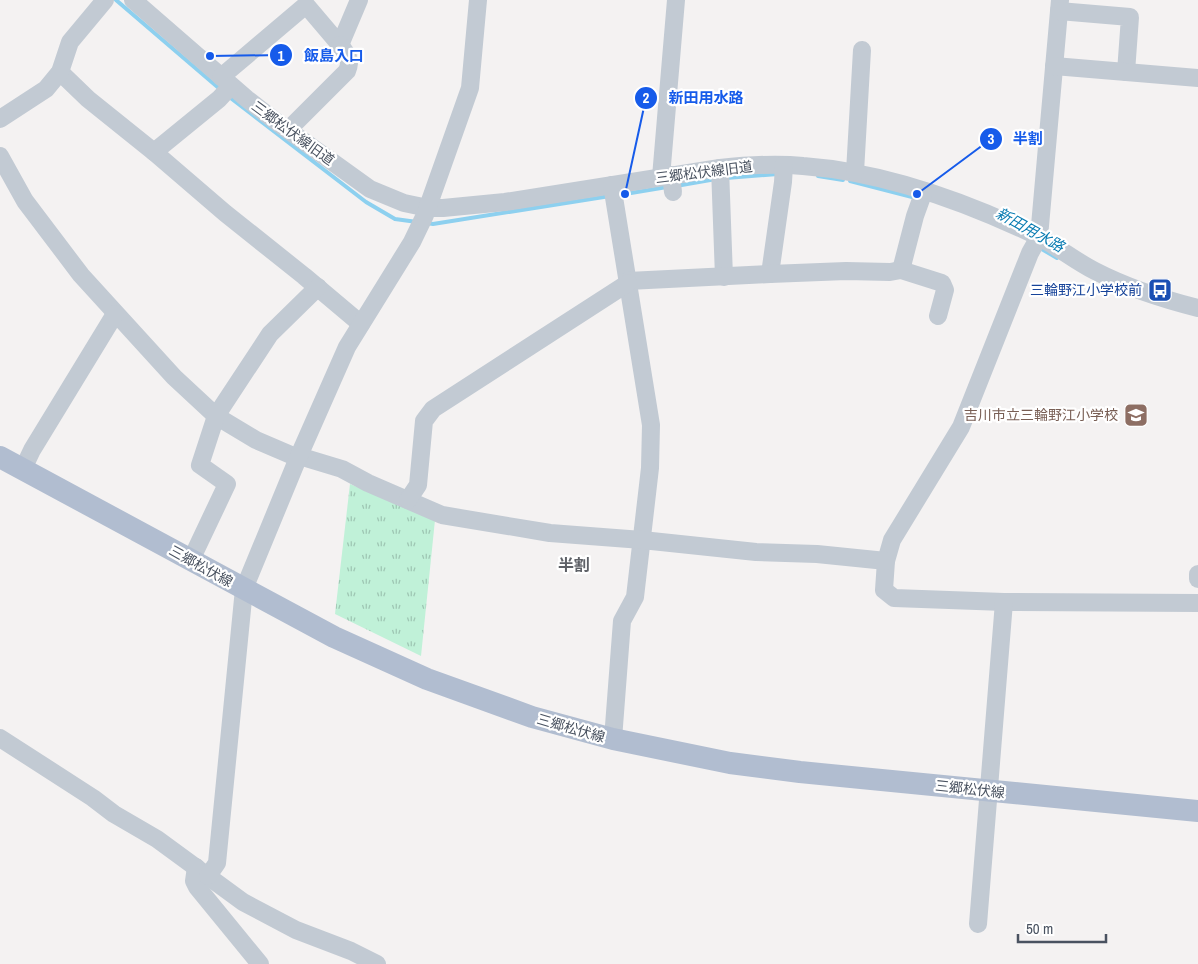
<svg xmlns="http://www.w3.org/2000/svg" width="1198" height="964" font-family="'Archivo Narrow','Noto Sans JP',sans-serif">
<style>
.grass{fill:url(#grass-tufts)}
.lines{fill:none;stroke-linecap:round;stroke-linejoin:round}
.stream{stroke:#8dd0ef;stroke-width:4}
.minor{stroke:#c2cad3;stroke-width:18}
.major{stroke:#b1bdd0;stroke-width:22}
.labels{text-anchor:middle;stroke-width:4.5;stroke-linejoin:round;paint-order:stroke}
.street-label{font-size:14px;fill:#495260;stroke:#fff}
.transit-label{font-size:14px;fill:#164399;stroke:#fff;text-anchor:end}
.education-label{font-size:14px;fill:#785e54;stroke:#fff;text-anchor:end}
.water-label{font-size:15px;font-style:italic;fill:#097cb2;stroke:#fff}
.quarter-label{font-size:16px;font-weight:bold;fill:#5e6167;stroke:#fff}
.leader{fill:none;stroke:#165bea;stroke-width:2}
.callout-dot{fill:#165bea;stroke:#fff;stroke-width:2}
.mark-label{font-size:15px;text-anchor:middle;font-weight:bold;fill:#fff}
.callout-label{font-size:15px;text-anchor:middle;font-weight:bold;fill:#165bea;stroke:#fff;stroke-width:4.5;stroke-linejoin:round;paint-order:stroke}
</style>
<defs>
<pattern id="grass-tufts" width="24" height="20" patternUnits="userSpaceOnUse" patternTransform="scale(1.25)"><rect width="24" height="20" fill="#c0f1d8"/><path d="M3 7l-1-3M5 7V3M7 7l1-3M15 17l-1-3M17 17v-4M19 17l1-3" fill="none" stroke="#9ec6b3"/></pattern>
</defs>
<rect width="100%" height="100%" fill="#f4f2f2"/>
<!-- grass -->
<path class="grass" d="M350,484L435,520L421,656L335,614Z"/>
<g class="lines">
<!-- stream -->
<g class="stream">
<path d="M116,0L221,90"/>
<path d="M228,96L366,202L395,219L417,222"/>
<path d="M818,176L843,180"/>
<path d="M726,178L778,174"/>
<path d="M850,181L916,198"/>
<path d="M676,186L716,179"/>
<path d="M619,195L667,187"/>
<path d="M427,223L433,224L610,196"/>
<path d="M1040,248L1057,258"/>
</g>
<!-- minor -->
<g class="minor">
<path d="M133,0L247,99L274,120L370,189L404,203L428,208H443L505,202L720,168C748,165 775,163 803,166C884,172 964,201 1037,236C1057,246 1075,261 1095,271C1128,288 1162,299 1198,308"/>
<path d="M1060,0L1039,237L1030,253L961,427L892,540L886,561L884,590L894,598L1004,602L1198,603"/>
<path d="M1059,11L1130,17L1126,72"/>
<path d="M1054,66L1198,78"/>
<path d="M60,72L88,99L154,152L225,213L304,276L361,324"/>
<path d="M221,77L306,5L340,45L359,0"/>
<path d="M0,119L46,89L60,72L70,42L105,0"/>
<path d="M288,130L347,71C352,60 347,54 340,45"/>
<path d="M154,152L219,99L231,86"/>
<path d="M0,156L25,201L81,275L174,377L216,416L256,440L298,458"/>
<path d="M720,168L724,277"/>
<path d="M855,172L862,50"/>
<path d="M671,175L673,192"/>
<path d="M661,177L676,0"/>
<path d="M612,185L651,425L650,468L635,597L622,621L613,739"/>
<path d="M901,270L915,216L924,191"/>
<path d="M770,274L783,182L784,165"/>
<path d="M628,281L770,274L846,271L890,272L901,270L942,283L945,290L938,316"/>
<path d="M299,456L342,469L368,483L442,515L550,533L642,540L756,552L817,554L886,561"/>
<path d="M23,469L32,450L115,314"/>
<path d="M408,500L418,485L424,421L433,409L628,283"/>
<path d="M191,560L227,484L200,465L216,416L270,334L318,287"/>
<path d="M1198,574V579"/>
<path d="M0,738L93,798L114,814L157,839L243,902L296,930L351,951L377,964"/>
<path d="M196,867L194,881L197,887L260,964"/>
<path d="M208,876L217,863L244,589L298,458L347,347L412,242L425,215L470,88L478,0"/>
<path d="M978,924L1004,602"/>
</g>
<!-- major -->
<path class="major" d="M0,457L334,637L427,679L532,717L613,739L730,763L800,772L1198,811"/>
</g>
<!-- icons -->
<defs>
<g id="bus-square" transform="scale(1.25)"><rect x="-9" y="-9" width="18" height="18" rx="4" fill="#1a4fb4" stroke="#fff"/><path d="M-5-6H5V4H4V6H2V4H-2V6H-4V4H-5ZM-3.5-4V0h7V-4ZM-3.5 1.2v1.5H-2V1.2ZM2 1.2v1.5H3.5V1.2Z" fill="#fff"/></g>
<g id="school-square" transform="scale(1.25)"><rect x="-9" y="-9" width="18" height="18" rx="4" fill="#8d6e63" stroke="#fff"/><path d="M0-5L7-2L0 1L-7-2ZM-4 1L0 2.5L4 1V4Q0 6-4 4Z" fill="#fff"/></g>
</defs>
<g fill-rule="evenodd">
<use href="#bus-square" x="1160" y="290"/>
<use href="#school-square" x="1136" y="415"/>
</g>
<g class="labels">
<!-- street labels -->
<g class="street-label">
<text transform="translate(293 133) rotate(36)" y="5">三郷松伏線旧道</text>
<text transform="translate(704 172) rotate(-7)" y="5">三郷松伏線旧道</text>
<text transform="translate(201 566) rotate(29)" y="5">三郷松伏線</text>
<text transform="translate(571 728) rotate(16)" y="5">三郷松伏線</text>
<text transform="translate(970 789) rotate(6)" y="5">三郷松伏線</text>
</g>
<!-- transit labels -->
<g class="transit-label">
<text x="1142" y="295">三輪野江小学校前</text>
</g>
<!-- education labels -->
<g class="education-label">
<text x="1118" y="420">吉川市立三輪野江小学校</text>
</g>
<!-- water labels -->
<g class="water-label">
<text transform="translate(1030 230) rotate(29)" y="5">新田用水路</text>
</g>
<!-- quarter labels -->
<g class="quarter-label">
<text x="574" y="571">半割</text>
</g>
</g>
<!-- callouts -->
<path class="leader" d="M210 56L281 55M625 194L646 98M917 194L991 139"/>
<g class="callout-dot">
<circle cx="210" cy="56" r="5"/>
<circle cx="625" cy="194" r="5"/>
<circle cx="917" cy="194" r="5"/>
<circle cx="281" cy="55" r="12"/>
<circle cx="646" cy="98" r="12"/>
<circle cx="991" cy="139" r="12"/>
</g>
<g class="mark-label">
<text x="281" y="61">1</text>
<text x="646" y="103">2</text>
<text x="991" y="144">3</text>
</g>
<g class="callout-label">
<text x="334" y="61">飯島入口</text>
<text x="706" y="103">新田用水路</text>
<text x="1028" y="144">半割</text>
</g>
<!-- scale -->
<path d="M1018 934v8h88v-8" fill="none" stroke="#495260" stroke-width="2.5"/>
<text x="1026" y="934" font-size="15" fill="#495260" stroke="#ffffff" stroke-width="4" paint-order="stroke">50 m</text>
</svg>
